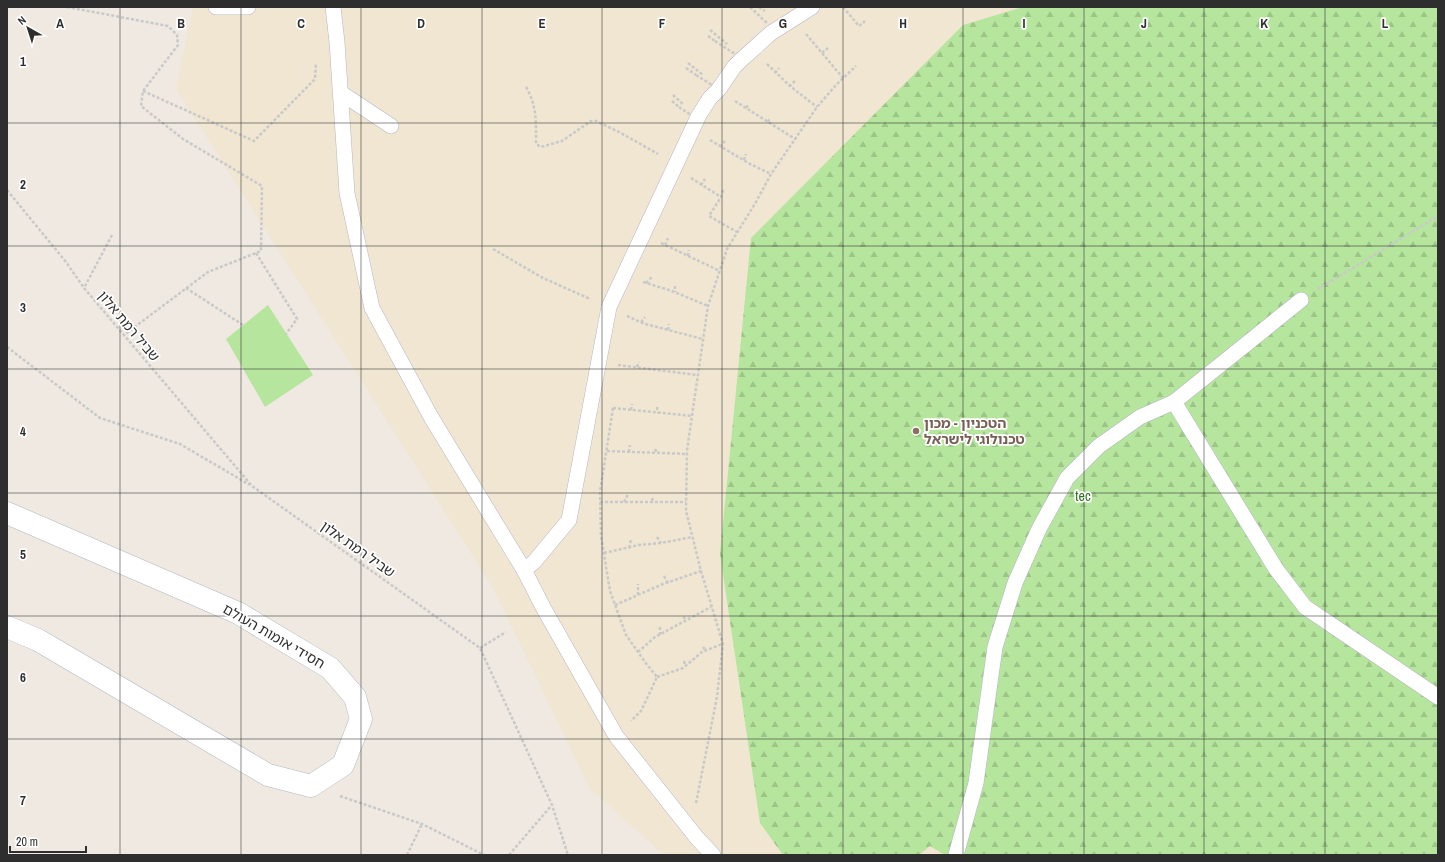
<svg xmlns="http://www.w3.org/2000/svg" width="1445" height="862" font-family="'Archivo Narrow','Noto Sans Hebrew',sans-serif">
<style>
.education{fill:#f0e6d1}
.forest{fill:url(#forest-firs)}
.park{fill:#b6e59e}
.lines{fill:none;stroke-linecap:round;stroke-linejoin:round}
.service-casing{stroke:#b4b7c1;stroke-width:16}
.minor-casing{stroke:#b4b7c1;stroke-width:23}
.path{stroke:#c9c9c9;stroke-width:2.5;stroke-dasharray:3 2;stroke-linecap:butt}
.service{stroke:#fff;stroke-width:15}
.minor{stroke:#fff;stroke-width:22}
.path-bridge{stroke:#c9c9c9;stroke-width:2.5;stroke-dasharray:3 2;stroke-linecap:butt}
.grid{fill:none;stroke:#2e2e2e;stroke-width:1;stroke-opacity:0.55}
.education-dot{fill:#8d6e63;stroke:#fff;stroke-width:1.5}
.labels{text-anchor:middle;stroke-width:3.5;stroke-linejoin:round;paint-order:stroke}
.street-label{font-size:14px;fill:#2e2e2e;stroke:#fff}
.education-label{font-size:14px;font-weight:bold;fill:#785e54;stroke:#fff;text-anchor:start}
.park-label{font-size:14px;fill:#2c6e1b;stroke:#fff}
.grid-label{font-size:13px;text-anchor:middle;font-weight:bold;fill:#2e2e2e;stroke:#fff;stroke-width:3.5;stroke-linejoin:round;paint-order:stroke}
</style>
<defs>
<pattern id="forest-firs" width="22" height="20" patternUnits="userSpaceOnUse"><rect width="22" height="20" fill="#b6e59e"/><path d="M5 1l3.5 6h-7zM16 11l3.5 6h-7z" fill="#9dc588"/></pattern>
</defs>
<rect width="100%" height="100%" fill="#efe9e1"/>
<!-- education -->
<path class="education" d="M193,7H1438V855H664L590,789L493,588L176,89Z"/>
<!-- forest -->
<path class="forest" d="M1023,7H1438V855H945L930,846L919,855H783L760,823L720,554L751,238L963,25Z"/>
<!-- park -->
<path class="park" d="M268,305L313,375L265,407L226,339Z"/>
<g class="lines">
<!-- service casing -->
<g class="service-casing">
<g id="service">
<path d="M216,7H248"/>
<path d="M333,7L337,42L347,193L372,308L431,417L524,570L544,609L616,736L697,838L713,855"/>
<path d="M341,93L391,126"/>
<path d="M1174,402L1276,569L1305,607L1438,697"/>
<path d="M524,570L534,562L569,520L609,307L699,115L710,98L719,89L734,67L741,60L771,33L812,7"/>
<path d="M956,855L976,783L995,647L1015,583L1039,529L1067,478L1099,446L1140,417L1174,402L1301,300"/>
</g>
</g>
<!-- minor casing -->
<g class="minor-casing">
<path id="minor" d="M7,513L238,613L330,668L355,697L361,719L343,765L311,786L268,775L38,640L7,627"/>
</g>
<!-- path -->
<g class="path">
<path d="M67,7L168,26L177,35L178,45L143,91L141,106L183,139L262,186L261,251L208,272L124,335"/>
<path d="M749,7H750"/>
<path d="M759,7L765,11"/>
<path d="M843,7L859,26L865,21"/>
<path d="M710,30L727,44"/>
<path d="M806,34L843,78"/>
<path d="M708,36L715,41"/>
<path d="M822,53L828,48"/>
<path d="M688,63L703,75"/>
<path d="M767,64L790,86"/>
<path d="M686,68L696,75"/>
<path d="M775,73L779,68"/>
<path d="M795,81L790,86L817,107"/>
<path d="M526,87C537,106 536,122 536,144L541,147L562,141L591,121H596L621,133L658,154"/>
<path d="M143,91L254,141L315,79L316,63"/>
<path d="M673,95L683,104"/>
<path d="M672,101L679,107"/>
<path d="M735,101L795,139"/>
<path d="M746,108L749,104"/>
<path d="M768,122L770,118"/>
<path d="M710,140L750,164L771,174"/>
<path d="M720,147L725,141"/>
<path d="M744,160L746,154"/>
<path d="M691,178L721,197"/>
<path d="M701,185L705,179"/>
<path d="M7,190L66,262L84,288"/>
<path d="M723,190L721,197L709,216L737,232"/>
<path d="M112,235L84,288L252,486L480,648L552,805L568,855"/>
<path d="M661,243L720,271"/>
<path d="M665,245L668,238"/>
<path d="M493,249L543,278L590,299"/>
<path d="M256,253L297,319L286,334"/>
<path d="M688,256L689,250"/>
<path d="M643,282L672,291L708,306"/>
<path d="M646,283L653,276"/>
<path d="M675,286V292"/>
<path d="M186,288L243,325"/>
<path d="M1318,289L1438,216"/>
<path d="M627,316L645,324L703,339"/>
<path d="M641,322L645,317"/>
<path d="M668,330L669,324"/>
<path d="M7,347L100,418L180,444L250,485"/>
<path d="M618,365L697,375"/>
<path d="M637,367L639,362"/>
<path d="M657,407L658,413"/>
<path d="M613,408L600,492L601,536L610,591L626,635L645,662L657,677L641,711L631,721"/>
<path d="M613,408L692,416"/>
<path d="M631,410L632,404"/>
<path d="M655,449L657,453"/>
<path d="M607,451L687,454"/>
<path d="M629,452L630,445"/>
<path d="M652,498L653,502"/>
<path d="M600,502H686"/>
<path d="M624,502L628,494"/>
<path d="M657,537L661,543"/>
<path d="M629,548L631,539"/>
<path d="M604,553L639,545L661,543L692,537"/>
<path d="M664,576L668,583"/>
<path d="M638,595V584"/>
<path d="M615,605L663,584L701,571"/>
<path d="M683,617L687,620"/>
<path d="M660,627V635"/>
<path d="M703,647L706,651"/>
<path d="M480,648L506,632"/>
<path d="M638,652L655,637L711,607"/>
<path d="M684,661L685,666"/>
<path d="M657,677L683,668L702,652L722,644"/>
<path d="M340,796L422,824L484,855"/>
<path d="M696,803L717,697L723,644L701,571L686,511L687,450L708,306L727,249L756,202L771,174L817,107L836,85L856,66"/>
<path d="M407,855L422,824"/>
<path d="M509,855L551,806"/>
</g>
<!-- service -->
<use href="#service" class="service"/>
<!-- minor -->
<use href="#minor" class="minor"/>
<!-- path-bridge -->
<g class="path-bridge">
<path d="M750,7L768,24"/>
<path d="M715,41L735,54"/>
<path d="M696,75L712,85"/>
<path d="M679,107L691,115"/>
</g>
</g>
<!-- grid -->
<path class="grid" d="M120,7V855M241,7V855M361,7V855M482,7V855M602,7V855M722,7V855M843,7V855M963,7V855M1084,7V855M1204,7V855M1325,7V855M7,123H1438M7,246H1438M7,369H1438M7,493H1438M7,616H1438M7,739H1438"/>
<!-- markers -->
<circle class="education-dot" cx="916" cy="431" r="4"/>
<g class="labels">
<!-- street labels -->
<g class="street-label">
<text transform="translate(129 326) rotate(50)" y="5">שביל רמת אלון</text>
<text transform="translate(358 549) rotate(35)" y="5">שביל רמת אלון</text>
<text transform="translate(274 636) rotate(30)" y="5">חסידי אומות העולם</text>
</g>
<!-- education labels -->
<g class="education-label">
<text x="924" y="428">הטכניון - מכון<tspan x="924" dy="16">טכנולוגי לישראל</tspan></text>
</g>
<!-- park labels -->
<g class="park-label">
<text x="1083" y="501">tec</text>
</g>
</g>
<g class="grid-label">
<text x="60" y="28">A</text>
<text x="181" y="28">B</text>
<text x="301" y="28">C</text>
<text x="421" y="28">D</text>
<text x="542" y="28">E</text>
<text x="662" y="28">F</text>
<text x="783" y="28">G</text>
<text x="903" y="28">H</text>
<text x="1024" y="28">I</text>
<text x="1144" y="28">J</text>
<text x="1264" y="28">K</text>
<text x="1385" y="28">L</text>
<text x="23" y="66">1</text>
<text x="23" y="189">2</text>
<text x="23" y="312">3</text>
<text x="23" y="436">4</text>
<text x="23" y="559">5</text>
<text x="23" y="682">6</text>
<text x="23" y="805">7</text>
</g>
<!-- border -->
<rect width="1445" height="862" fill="none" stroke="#2e2e2e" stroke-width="16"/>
<!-- north arrow -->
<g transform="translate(28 28) rotate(321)" stroke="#ffffff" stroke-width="3" paint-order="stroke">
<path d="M0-3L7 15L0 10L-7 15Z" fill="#2e2e2e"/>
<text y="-6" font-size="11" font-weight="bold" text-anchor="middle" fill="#2e2e2e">N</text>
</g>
<!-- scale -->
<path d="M10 846v6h76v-6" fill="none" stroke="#2e2e2e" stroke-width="2"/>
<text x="16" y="846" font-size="12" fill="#2e2e2e" stroke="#ffffff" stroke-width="3" paint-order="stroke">20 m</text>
</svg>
